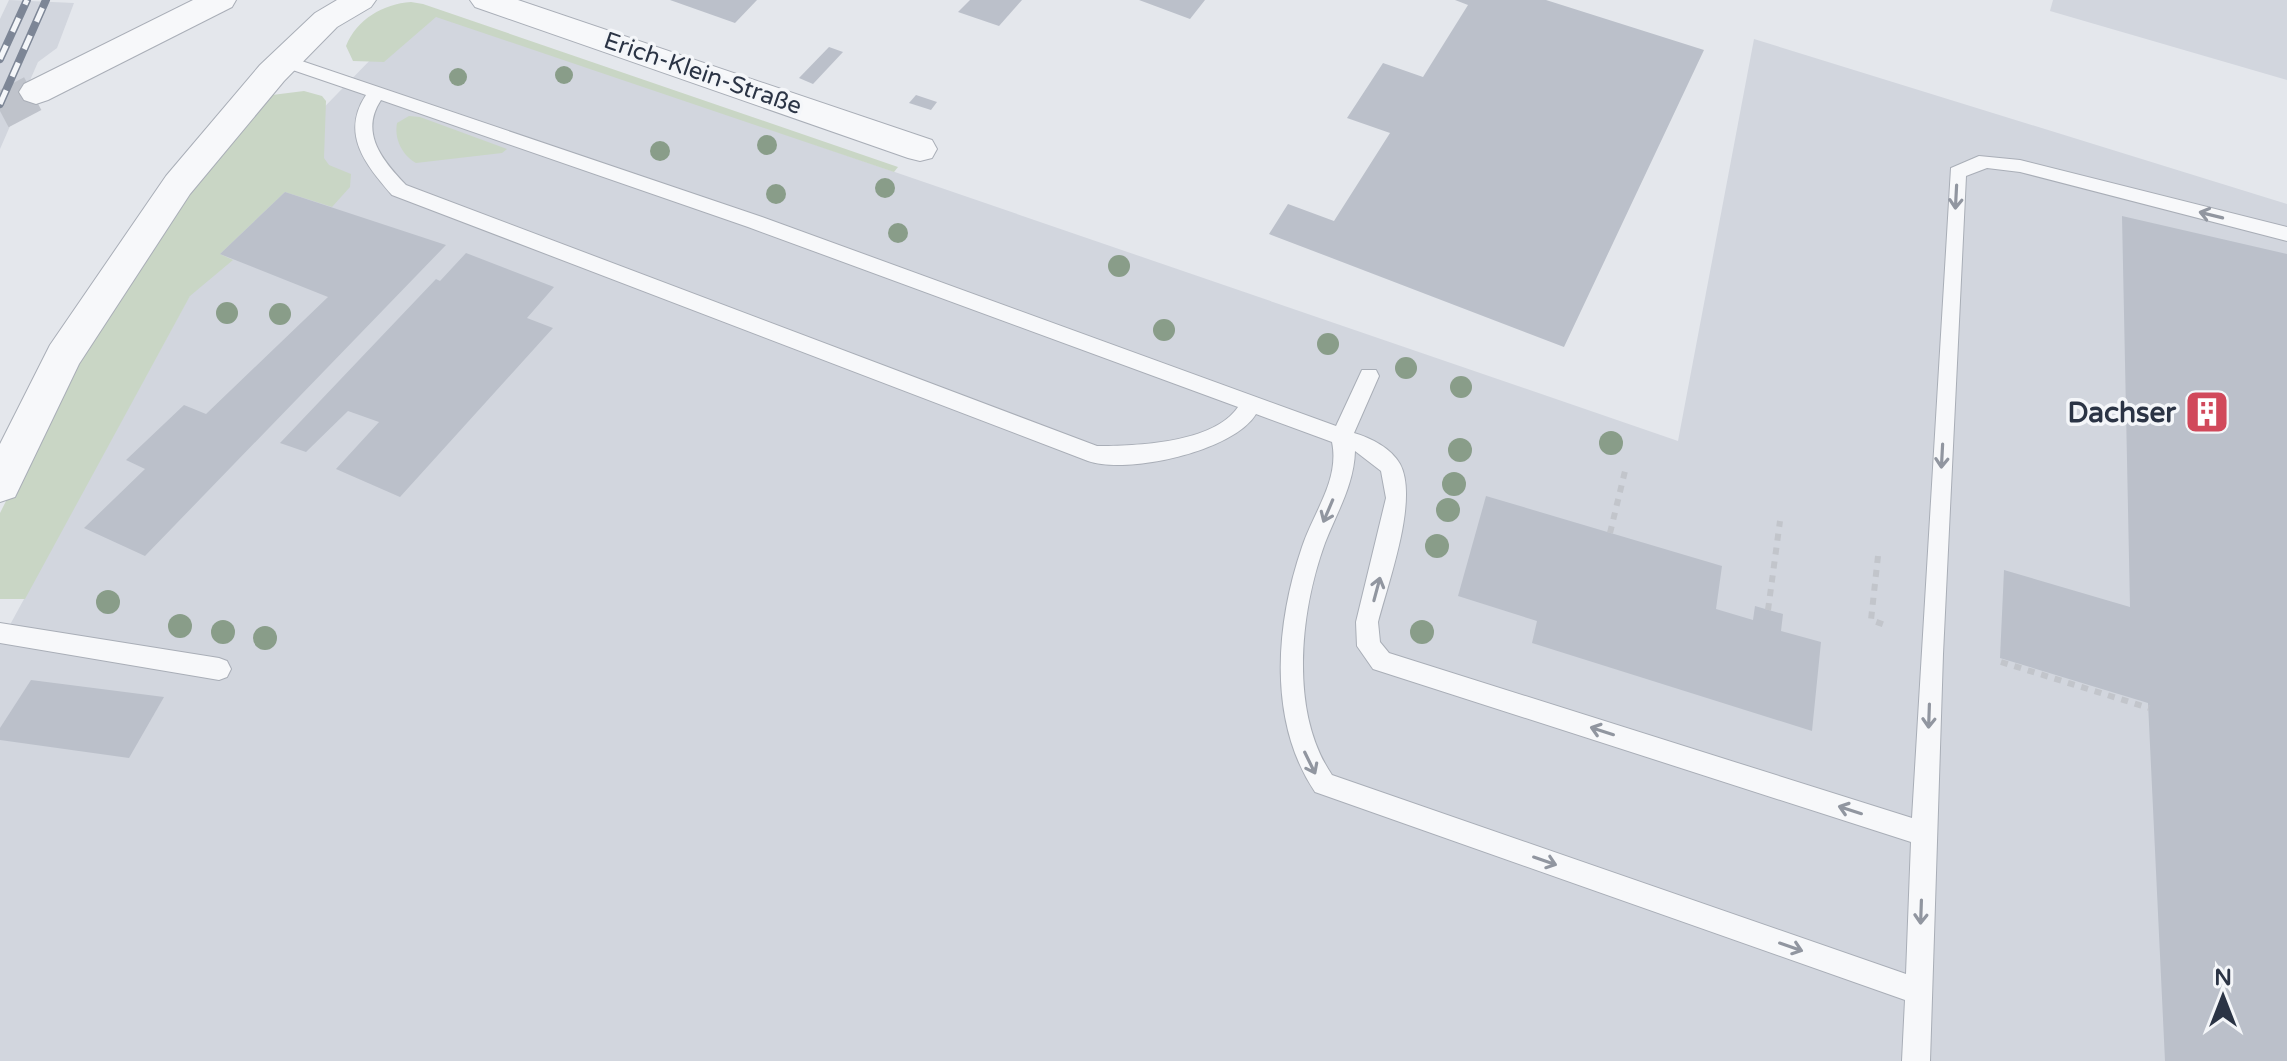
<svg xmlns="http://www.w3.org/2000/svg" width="2287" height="1061" font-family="'Varela Round',sans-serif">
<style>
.built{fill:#d2d6de}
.green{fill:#c9d6c5}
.building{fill:#bbc0ca}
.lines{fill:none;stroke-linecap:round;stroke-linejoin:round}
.tertiary-tunnel{stroke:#bfc3cb;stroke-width:37;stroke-dasharray:37 19;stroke-linecap:butt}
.service-casing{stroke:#a9aeb7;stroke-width:2}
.minor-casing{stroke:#a9aeb7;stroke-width:2}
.tertiary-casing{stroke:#a9aeb7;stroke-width:2}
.path{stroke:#c2c5cb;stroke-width:6;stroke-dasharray:7 7;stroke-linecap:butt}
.service{fill:#f7f8fa;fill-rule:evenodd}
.minor{fill:#f7f8fa;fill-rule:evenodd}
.tertiary{fill:#f7f8fa;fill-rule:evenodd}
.rail-casing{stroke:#7d8696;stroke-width:8}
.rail{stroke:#f4f6f9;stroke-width:5;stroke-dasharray:15;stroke-linecap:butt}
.tree{fill:#899d89}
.oneway{stroke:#9196a0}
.labels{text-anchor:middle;stroke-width:7;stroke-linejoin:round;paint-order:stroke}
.far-street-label{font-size:24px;fill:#2b3445;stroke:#f4f6f9}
.poi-label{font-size:28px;font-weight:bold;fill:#2b3445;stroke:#f4f6f9;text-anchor:end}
</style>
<rect width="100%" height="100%" fill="#e4e7ec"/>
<!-- built -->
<g class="built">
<path d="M9,0L74,3L57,48L38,62L0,149V19Z"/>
<path d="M2053,0H2287V80L2050,11Z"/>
<path d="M420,9L1678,441L1754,39L2287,204V1061H0V643L253,180Z"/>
</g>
<!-- green -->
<g class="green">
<path d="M411,2L423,4L898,167L894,172L436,17L384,62L353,61L346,46C357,19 383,4 411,2Z"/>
<path d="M304,91L322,96L326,101L324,158L329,165L351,174L350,187L332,207L285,192L220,254L233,260L190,296L25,599H0V513L76,361L211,159L272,95Z"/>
<path d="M409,116L420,117L507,149L502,153L416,163C402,155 394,139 397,123Z"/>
</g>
<!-- building -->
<g class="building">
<path d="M670,0H757L735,23Z"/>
<path d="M970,0H1022L999,26L958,12Z"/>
<path d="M1139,0H1205L1190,19Z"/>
<path d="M1455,0H1546L1704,50L1564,347L1269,234L1288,204L1334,221L1390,133L1347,118L1383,63L1423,77L1468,5Z"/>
<path d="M829,47L843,52L813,84L799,78Z"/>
<path d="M916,95L937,102L931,110L909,103Z"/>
<path d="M285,192L446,245L145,556L84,528L145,469L126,460L184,405L206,414L328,297L220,254Z"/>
<path d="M2122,216L2287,254V1061H2165L2148,703L2000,658L2004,570L2130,607Z"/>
<path d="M466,253L554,287L527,318L553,328L400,497L336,469L379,422L348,411L306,452L280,443L436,279L440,281Z"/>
<path d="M1486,496L1722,566L1716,609L1753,620L1755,606L1783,614L1781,631L1821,642L1812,731L1532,643L1537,621L1458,596Z"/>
<path d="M31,680L164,697L129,758L0,740V728Z"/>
</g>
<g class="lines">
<!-- tertiary-tunnel -->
<path class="tertiary-tunnel" d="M0,111L36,92"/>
<!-- service casing -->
<g class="service-casing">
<g id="service">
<path d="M284,55L762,217L1336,426L1362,370H1376L1379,376L1354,433C1371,438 1391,448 1400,464C1419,499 1388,583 1378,622L1380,642L1389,653L1912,818L1951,168L1979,156L2020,160L2287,227V241L2020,172L1987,168L1966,176L1943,654L1930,1061H1902L1905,1000L1315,792C1268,722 1275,626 1302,547C1313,513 1340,480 1332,442L1256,414C1234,451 1128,475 1088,461L392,195C366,165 340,134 366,95L278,65V57ZM381,100L748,227L1238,407C1214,443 1136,446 1097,446L406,185C383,161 359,133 381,100ZM1355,451L1381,471L1386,498L1356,622L1357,646L1373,669L1911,842L1906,974L1332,775C1289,712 1300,612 1325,543C1337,512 1354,485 1355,451Z"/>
<path d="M0,623L219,658L227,661L231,669L227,677L219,680L0,643Z"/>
</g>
</g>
<!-- minor casing -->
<g class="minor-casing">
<g id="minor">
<path d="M337,0H376L371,7L337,27L284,81L190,194L79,364L15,497L0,502V444L50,345L166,176L260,65L315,13Z"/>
<path d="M470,0H518L932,140L937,149L932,158L920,161L908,158L475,7Z"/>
</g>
</g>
<!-- tertiary casing -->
<g class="tertiary-casing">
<path id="tertiary" d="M193,0H236L232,7L48,100L36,104L24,100L19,92L24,84Z"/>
</g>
<!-- path -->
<g class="path">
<path d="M1610,533L1626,467"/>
<path d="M1878,556L1871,620L1885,625"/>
<path d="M1768,610L1780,521"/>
<path d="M2001,662L2149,708"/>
</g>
<!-- service -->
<use href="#service" class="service"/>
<!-- minor -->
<use href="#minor" class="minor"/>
<!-- tertiary -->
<use href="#tertiary" class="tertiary"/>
<!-- rail casing -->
<g class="rail-casing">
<g id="rail">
<path d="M0,59L27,0"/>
<path d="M0,104L46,0"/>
</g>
</g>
<!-- rail -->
<use href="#rail" class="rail"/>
</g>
<!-- trees -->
<g class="tree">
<circle cx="564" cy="75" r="9"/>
<circle cx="458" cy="77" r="9"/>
<circle cx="767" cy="145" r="10"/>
<circle cx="660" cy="151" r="10"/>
<circle cx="885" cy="188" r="10"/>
<circle cx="776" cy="194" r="10"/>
<circle cx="898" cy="233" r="10"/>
<circle cx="1119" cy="266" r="11"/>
<circle cx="227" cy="313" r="11"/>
<circle cx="280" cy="314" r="11"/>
<circle cx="1164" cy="330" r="11"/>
<circle cx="1328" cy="344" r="11"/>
<circle cx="1406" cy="368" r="11"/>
<circle cx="1461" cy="387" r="11"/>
<circle cx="1611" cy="443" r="12"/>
<circle cx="1460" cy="450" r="12"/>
<circle cx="1454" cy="484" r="12"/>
<circle cx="1448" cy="510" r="12"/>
<circle cx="1437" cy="546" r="12"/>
<circle cx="108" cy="602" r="12"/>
<circle cx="180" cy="626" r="12"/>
<circle cx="223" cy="632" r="12"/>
<circle cx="1422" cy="632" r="12"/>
<circle cx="265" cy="638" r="12"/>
</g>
<!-- one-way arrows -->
<defs><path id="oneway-shaft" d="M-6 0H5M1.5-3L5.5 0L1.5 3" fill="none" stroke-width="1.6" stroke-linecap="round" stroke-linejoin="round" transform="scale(2)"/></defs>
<g class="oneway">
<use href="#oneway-shaft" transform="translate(1956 197) rotate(93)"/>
<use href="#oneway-shaft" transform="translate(2211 215) rotate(-166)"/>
<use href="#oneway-shaft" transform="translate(1942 456) rotate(93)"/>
<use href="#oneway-shaft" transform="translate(1328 511) rotate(113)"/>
<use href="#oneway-shaft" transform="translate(1377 589) rotate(-75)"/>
<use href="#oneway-shaft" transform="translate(1929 716) rotate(92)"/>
<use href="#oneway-shaft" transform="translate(1602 731) rotate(-162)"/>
<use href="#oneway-shaft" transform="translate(1310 763) rotate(64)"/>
<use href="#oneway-shaft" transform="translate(1850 810) rotate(-162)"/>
<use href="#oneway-shaft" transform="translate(1545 861) rotate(19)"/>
<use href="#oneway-shaft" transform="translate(1921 912) rotate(92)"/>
<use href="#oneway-shaft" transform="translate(1791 947) rotate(19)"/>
</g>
<!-- icons -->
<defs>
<g id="building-square" transform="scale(2.3)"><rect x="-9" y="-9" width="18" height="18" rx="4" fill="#d1495b" stroke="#f4f6f9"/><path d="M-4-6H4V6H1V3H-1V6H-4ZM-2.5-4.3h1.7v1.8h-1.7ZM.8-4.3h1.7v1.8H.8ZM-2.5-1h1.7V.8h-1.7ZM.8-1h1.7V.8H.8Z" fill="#fff"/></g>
</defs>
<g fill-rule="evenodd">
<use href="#building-square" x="2207" y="412"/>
</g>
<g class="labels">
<!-- far-street labels -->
<g class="far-street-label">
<text transform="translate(703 73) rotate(19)" y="8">Erich-Klein-Straße</text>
</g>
<!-- poi labels -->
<g class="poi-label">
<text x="2176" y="422">Dachser</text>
</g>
</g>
<!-- north arrow -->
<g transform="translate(2223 997)" stroke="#f4f6f9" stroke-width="6" paint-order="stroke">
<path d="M0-6L14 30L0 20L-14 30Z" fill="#2b3445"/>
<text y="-12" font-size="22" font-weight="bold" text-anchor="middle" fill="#2b3445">N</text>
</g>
</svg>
